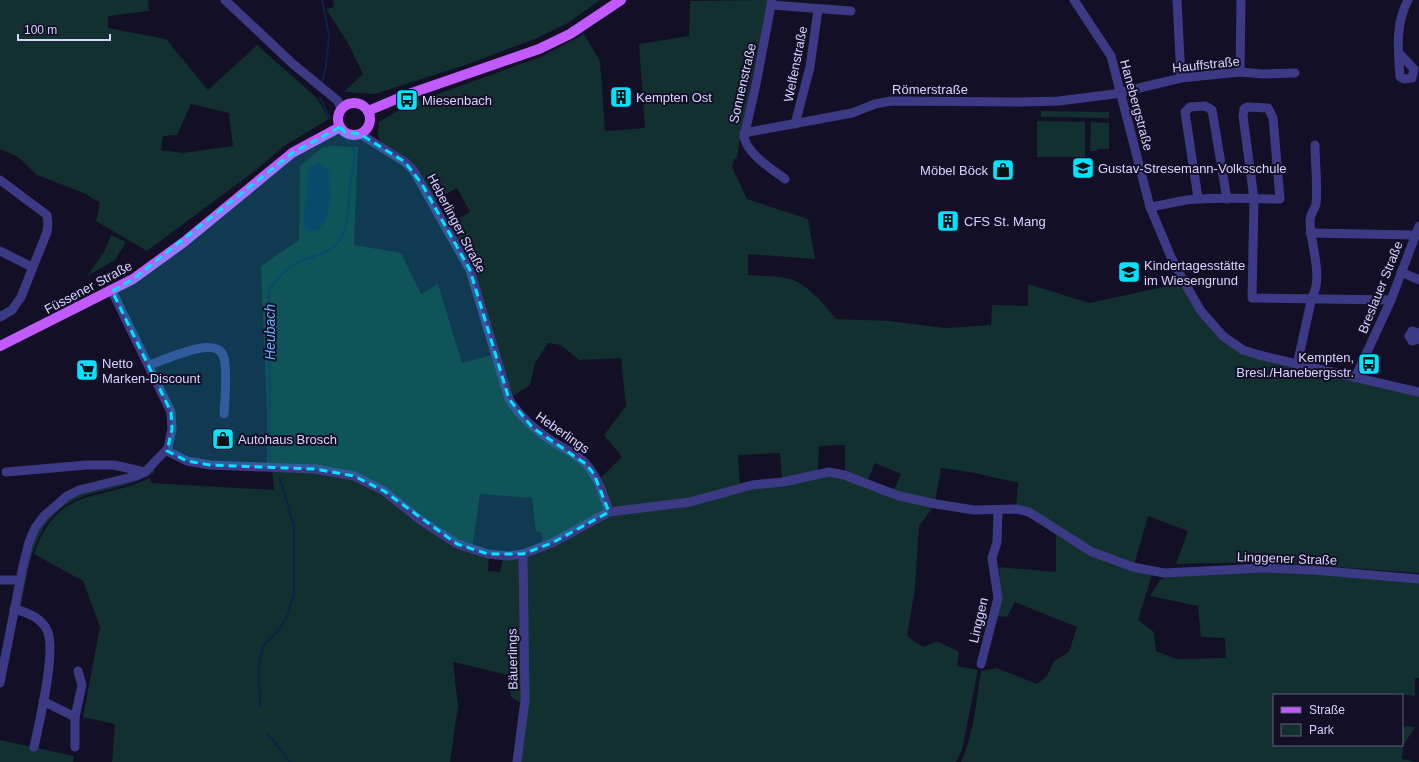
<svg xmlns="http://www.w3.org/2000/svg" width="1419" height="762" font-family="Helvetica,sans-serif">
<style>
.green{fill:#12302f;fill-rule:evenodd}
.water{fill:#0c2248}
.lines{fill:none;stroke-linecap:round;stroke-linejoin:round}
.stream{stroke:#0c2248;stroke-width:2}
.minor{stroke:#3d3a85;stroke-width:9}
.major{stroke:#c25bff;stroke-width:10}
.marked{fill:#00e5ff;fill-opacity:0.2;stroke:#00e5ff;stroke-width:3;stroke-dasharray:8 5;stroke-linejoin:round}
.labels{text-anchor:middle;stroke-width:4;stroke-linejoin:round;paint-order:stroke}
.street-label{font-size:13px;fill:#d9d4ff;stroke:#130f26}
.poi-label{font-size:13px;fill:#d9d4ff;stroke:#130f26;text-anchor:start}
.water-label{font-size:14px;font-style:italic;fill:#62b6ff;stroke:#130f26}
</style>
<rect width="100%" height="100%" fill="#130f26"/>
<!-- green -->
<g class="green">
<path d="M0,0H148L149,11L108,16V28L166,39L208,90L257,45L317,98L329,119L284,146L256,170L147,251L96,221L100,203L84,193L37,175L18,157L0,149ZM191,104L229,113L233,146L183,153L161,150L163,136L177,135Z"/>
<path d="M333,0H600L566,24L535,39L468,64L375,94L344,92L363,74L348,43L326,9L334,7Z"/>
<path d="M768,0L740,137L737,158L734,159L732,167L747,199L808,219L815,259L748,254V275C761,276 774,276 786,278C805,281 825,305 836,319L889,321L945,328L991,325L992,305L1028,306V284L1089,303L1182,283L1242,352L1419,395V573L1266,562L1176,564L1188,531L1148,516L1134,565L1113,558L1016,507L1018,483L976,473L941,468L935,501L893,492L901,474L875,463L867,482L845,473V445L819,446L818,472L782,480L780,453L738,455L740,486L690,500L611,510L598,480L622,457L604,435L626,406L621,358L579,360L561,345L548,343L535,363L530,385L510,398L485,306L447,225L470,212L457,188L434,201L423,183L382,144L378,137L379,122L407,105L543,56L584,34L600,61L605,131L645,128L639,44L689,36L690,1Z"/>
<path d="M1041,111L1109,112V118L1041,117Z"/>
<path d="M1037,121L1085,122V157H1037Z"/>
<path d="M1091,122L1109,123V149H1097V151H1090Z"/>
<path d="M333,146L358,147L354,245L401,253L421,294L438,284L462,363L492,355L506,400L516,417L585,465L606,511L543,545L542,533L536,531L532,498L480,494L472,549L370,481L267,464V415L261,266L299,240L300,166L323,147Z"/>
<path d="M111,235L126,242L115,260L87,276L104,252Z"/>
<path d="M153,468L155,472C138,483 118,487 98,492C36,506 31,553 21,606L18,605L26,566L37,529L68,498Z"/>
<path d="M272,469L335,474L369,485L418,520L489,556L488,571L500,572L503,557H521L523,704L511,697L508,675L453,662L458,706L450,762H112L115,724L83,717L100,627L83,581L34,554C58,485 96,503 150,478L151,483L274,490Z"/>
<path d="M829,474L934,506L919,526L915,588L907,636L923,647L937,641L959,652L957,666L978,670L962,750L956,762H519L525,556L609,514Z"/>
<path d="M1056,531L1111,563L1152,575L1138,620L1154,632L1156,651L1176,659L1226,658L1225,638L1201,637L1198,606L1150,596L1160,580L1172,575L1263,570L1419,582V678H1415V696L1393,693V695H1274V745H1402V726L1415,727L1403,746L1402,759L1416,762H961C974,734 976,701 981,671L996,668L1037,684L1047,676L1054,661L1069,652L1077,627L1015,602L1007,617L997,616L1001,599L999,567L1056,572Z"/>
<path d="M0,740L74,756L73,762H0Z"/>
</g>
<!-- water -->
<path class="water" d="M319,163L328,169C331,190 333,215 317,231H308L303,225L309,167Z"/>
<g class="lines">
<!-- stream -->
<g class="stream">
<path d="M322,0L329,35L326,66L322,83"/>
<path d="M320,98L330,118"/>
<path d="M341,135L349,143"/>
<path d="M270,460L269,290C276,281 283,271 293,265C309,255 333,256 342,236C349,220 349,201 350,184C351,173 358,157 353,147"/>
<path d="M260,707L259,667L263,646L279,630L287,616L294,594V526L280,478"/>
<path d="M268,734L290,762"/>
</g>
<!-- minor -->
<g class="minor">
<path d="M225,0L293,64L338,101L341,109"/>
<path d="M772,0L756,84L744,137C748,155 771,168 785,179"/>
<path d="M1074,0L1111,56L1150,207L1171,257L1183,280L1201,311L1223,336L1243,350L1259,355L1419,392"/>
<path d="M1177,0L1181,78"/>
<path d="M771,5L851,11"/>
<path d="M1399,53L1414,69L1412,78L1404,79L1400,77C1398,49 1395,25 1408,0"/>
<path d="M1240,72L1241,0"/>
<path d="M795,124L810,67L818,9"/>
<path d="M744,133L852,113L875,104L891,101L1020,102L1059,101L1114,94L1181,78L1240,72L1263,74L1295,73"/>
<path d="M360,134L405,162L414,171L470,270L509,399C520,417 534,429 552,441C564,449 578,454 587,465C598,478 604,496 609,512"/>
<path d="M0,180L47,215L48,224L47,232L21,297L12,310L0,317"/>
<path d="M1198,198L1185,112L1190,107L1205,106L1212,110L1227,199"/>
<path d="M1150,207C1166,205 1183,199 1199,199C1226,197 1253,199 1280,199L1273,118L1268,108L1247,107L1244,109L1243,116L1254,199L1252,298L1391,300"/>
<path d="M1310,233L1415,235"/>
<path d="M0,251L32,267"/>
<path d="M1401,272L1419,280"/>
<path d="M1419,333L1412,331L1409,336L1412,341L1419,339"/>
<path d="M149,365C163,361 215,335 223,355C228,367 225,400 224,414"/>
<path d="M1297,365L1312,297C1324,277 1310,244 1310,221C1310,214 1314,211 1316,204C1318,189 1315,161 1315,145"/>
<path d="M1355,378L1391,300L1419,226"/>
<path d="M167,451L187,461L210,465L315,469L354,476L384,491L419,519L457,544L488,554L508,556L523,554L552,543L609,512L690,502L752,485L783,482L829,472L844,475L899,496L936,504L974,510L1016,509L1029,512L1092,552L1133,567L1164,573L1263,568L1313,570L1419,579"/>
<path d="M6,472L87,465H114L145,472"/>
<path d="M0,580H20"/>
<path d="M14,609C27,612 41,618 47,630C57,650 39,724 34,747"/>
<path d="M981,664L998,598L992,558L997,542L998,510"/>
<path d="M0,683L23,566L29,542L35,528L44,516L67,496L79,490L136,476L145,472L168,448L172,429L171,412L112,291"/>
<path d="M43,701L75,717V747"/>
<path d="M75,717L82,685L78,671"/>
<path d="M517,762L525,700L523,554"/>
</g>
<!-- major -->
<g class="major">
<circle cx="354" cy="119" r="16"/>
<path d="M368,111L406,95L539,49L570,34L621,0"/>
<path d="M0,346L133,279L184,242L292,153L340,127"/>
</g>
</g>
<!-- marked area -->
<path class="marked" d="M340,127L345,132L360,134L405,162L422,184L470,270L509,399L533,428L586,464L594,474L609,512L552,543L523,554H488L457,544L384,491L354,476L315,469L210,465L187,461L167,451L172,429L171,412L112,291L133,279L292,153Z"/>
<!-- icons -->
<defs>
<g id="building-square" transform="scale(1.15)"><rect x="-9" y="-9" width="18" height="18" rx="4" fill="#00e5ff" stroke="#130f26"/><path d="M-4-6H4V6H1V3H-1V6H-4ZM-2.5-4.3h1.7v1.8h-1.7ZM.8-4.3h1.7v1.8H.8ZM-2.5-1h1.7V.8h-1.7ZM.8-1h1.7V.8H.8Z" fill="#111"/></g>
<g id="bus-square" transform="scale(1.15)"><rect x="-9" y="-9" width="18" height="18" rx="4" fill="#00e5ff" stroke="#130f26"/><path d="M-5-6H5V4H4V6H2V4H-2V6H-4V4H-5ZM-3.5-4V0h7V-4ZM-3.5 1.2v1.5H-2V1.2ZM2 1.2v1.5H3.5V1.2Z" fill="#111"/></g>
<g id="school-square" transform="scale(1.15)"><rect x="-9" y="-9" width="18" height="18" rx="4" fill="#00e5ff" stroke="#130f26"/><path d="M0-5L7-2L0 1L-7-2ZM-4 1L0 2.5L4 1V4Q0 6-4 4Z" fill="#111"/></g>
<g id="shop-square" transform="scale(1.15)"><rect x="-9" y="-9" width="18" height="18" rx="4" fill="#00e5ff" stroke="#130f26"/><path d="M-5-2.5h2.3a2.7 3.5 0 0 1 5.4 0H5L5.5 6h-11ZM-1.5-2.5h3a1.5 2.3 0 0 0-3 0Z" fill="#111"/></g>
<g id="supermarket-square" transform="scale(1.15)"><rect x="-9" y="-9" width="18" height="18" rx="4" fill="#00e5ff" stroke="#130f26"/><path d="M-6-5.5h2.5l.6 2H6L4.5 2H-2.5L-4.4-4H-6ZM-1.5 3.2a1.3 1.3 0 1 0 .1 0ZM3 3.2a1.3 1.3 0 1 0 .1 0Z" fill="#111"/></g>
</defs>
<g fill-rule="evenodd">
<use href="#building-square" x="621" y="97"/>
<use href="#bus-square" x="407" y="100"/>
<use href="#school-square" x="1083" y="168"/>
<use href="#shop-square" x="1003" y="170"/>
<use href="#building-square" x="948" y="221"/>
<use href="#school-square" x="1129" y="272"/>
<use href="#bus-square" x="1369" y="364"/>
<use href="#supermarket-square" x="87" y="370"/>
<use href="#shop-square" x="223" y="439"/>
</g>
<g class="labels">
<!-- street labels -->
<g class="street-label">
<text transform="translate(795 64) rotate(-79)" y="5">Welfenstraße</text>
<text transform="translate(1206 64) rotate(-6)" y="5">Hauffstraße</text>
<text transform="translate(742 83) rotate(-77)" y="5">Sonnenstraße</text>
<text x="930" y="94">Römerstraße</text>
<text transform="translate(1137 105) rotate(75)" y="5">Hanebergstraße</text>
<text transform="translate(457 223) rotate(62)" y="5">Heberlinger Straße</text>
<text transform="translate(88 287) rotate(-28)" y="5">Füssener Straße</text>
<text transform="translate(1380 287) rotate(-68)" y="5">Breslauer Straße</text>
<text transform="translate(563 432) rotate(35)" y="5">Heberlings</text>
<text transform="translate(1287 558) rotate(2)" y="5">Linggener Straße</text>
<text transform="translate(978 620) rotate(-77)" y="5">Linggen</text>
<text transform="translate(512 659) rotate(-91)" y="5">Bäuerlings</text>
</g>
<!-- poi labels -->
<g class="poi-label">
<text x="636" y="102">Kempten Ost</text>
<text x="422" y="105">Miesenbach</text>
<text x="1098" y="173">Gustav-Stresemann-Volksschule</text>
<text x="988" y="175" text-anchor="end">Möbel Böck</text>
<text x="964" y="226">CFS St. Mang</text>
<text x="1144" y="270">Kindertagesstätte<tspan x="1144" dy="15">im Wiesengrund</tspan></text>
<text x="1354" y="362" text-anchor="end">Kempten,<tspan x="1354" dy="15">Bresl./Hanebergsstr.</tspan></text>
<text x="102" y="368">Netto<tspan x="102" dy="15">Marken-Discount</tspan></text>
<text x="238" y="444">Autohaus Brosch</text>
</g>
<!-- water labels -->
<g class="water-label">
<text transform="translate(270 332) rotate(-90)" y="5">Heubach</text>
</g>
</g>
<!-- legend -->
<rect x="1273" y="694" width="130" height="52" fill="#130f26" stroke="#625e7d"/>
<rect x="1281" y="707" width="20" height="6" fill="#c25bff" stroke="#625e7d"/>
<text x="1309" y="714" font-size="12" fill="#d9d4ff">Straße</text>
<rect x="1281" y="724" width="20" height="12" fill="#12302f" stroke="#625e7d"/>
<text x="1309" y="734" font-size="12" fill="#d9d4ff">Park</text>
<!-- scale -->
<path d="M18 34v6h92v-6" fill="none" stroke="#d9d4ff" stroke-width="2"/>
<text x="24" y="34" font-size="12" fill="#d9d4ff" stroke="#130f26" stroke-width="3" paint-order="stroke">100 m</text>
</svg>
